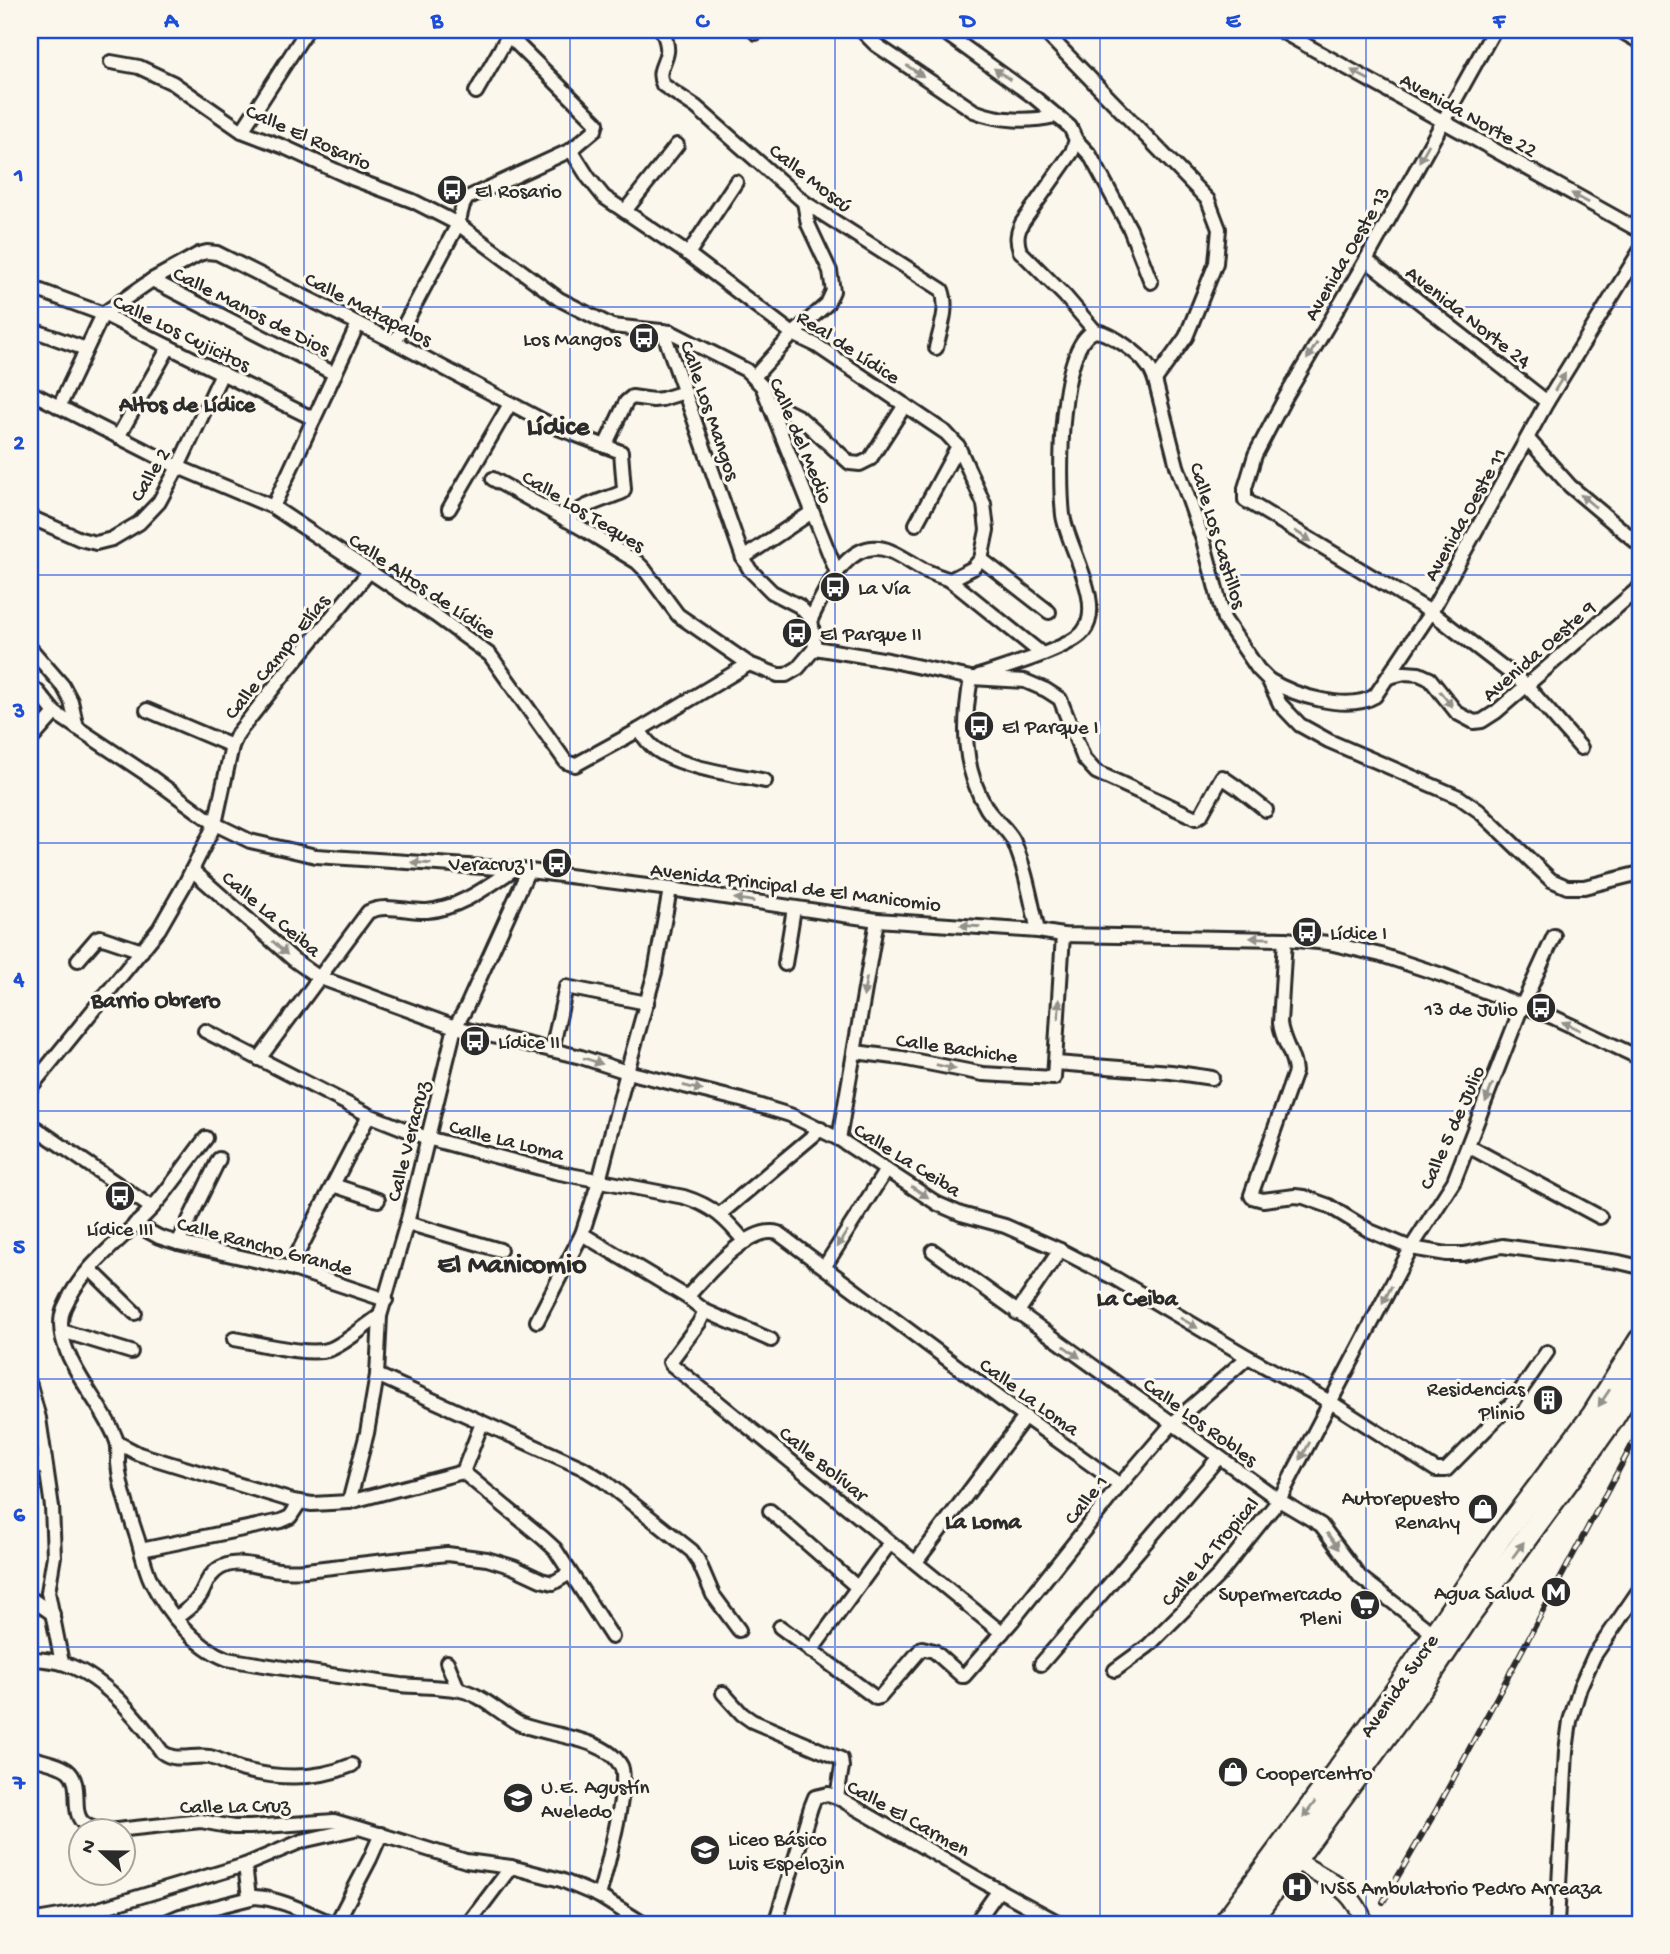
<svg xmlns="http://www.w3.org/2000/svg" width="1670" height="1954" font-family="'Gochi Hand',sans-serif">
<style>
.lines{fill:none;stroke-linecap:round;stroke-linejoin:round}
.minor-casing{stroke:#2b2b2b;stroke-width:18}
.tertiary-casing{stroke:#2b2b2b;stroke-width:21}
.primary-casing{stroke:#2b2b2b;stroke-width:26}
.minor{stroke:#fbf7ec;stroke-width:12}
.tertiary{stroke:#fbf7ec;stroke-width:16}
.primary{stroke:#fbf7ec;stroke-width:21}
.rail-casing{stroke:#2b2b2b;stroke-width:6}
.rail{stroke:#fbf7ec;stroke-width:3.5;stroke-dasharray:10;stroke-linecap:butt}
.oneway{fill:#93918c}
.grid{fill:none;stroke:#1d4ed8;stroke-width:2;stroke-opacity:0.55}
.labels{text-anchor:middle;stroke-width:6;stroke-linejoin:round;paint-order:stroke}
.street-label{font-size:21px;fill:#2b2b2b;stroke:#fbf7ec}
.poi-label{font-size:21px;fill:#2b2b2b;stroke:#fbf7ec;text-anchor:start}
.neighbourhood-label{font-size:23px;font-weight:bold;fill:#2b2b2b;stroke:#fbf7ec}
.district-label{font-size:28px;font-weight:bold;fill:#2b2b2b;stroke:#fbf7ec}
.neatline{fill:none;stroke:#1d4ed8;stroke-width:2.5}
.grid-label{font-size:23px;text-anchor:middle;font-weight:bold;fill:#1d4ed8}
</style>
<rect width="100%" height="100%" fill="#fbf7ec"/>
<filter id="ink" filterUnits="userSpaceOnUse"><feTurbulence type="fractalNoise" baseFrequency=".0143" numOctaves="2"/><feDisplacementMap in="SourceGraphic" scale="14" xChannelSelector="R" yChannelSelector="G"/><feConvolveMatrix kernelMatrix="1 2 1 2 8 2 1 2 1" color-interpolation-filters="sRGB"/></filter>
<g filter="url(#ink)">
<g class="lines">
<!-- minor casing -->
<g class="minor-casing">
<g id="minor">
<path d="M503,30L597,123L595,130L571,150"/>
<path d="M662,30C665,36 668,46 667,52C665,65 656,71 663,85L696,107L804,202L942,290C949,309 940,330 936,348"/>
<path d="M753,30L756,33"/>
<path d="M861,30L875,44L974,111C999,121 1029,122 1055,116"/>
<path d="M941,30L1034,97L1070,127L1076,140L1072,152L1022,223C1017,233 1016,240 1020,251L1065,296L1095,331C1109,332 1139,353 1147,365C1151,369 1153,375 1155,380L1177,466L1203,540L1224,619L1258,669L1268,679L1280,704L1300,725L1329,741L1459,797L1479,811L1551,880L1567,887H1584L1640,873"/>
<path d="M1043,30L1208,200L1219,229L1216,263L1186,337L1155,380"/>
<path d="M1279,30L1640,231"/>
<path d="M1494,30L1366,260L1285,398L1255,455L1245,488V500L1431,612L1526,685L1581,748"/>
<path d="M1619,30L1640,42"/>
<path d="M111,62L139,67L173,83L242,131L284,147L354,179L413,201L458,224L559,299L612,326L671,332L746,370L762,386L837,573"/>
<path d="M476,92L508,36"/>
<path d="M242,131L307,30"/>
<path d="M1076,140L1090,155L1130,229L1151,282"/>
<path d="M625,211L677,145"/>
<path d="M688,254L736,182"/>
<path d="M1366,260L1547,402"/>
<path d="M152,280L335,374"/>
<path d="M30,287L103,314L314,419"/>
<path d="M30,329L86,349"/>
<path d="M663,331L743,558L750,570L772,592L799,606L811,619"/>
<path d="M395,342L458,224L463,205L467,198L571,150L588,177L604,197L688,254L793,334L816,345L946,433L958,446L984,504L987,530L981,559L973,568L950,580C941,577 933,574 924,570C913,564 902,556 890,551C849,534 825,591 811,619"/>
<path d="M754,377L793,334L827,304L833,291L830,271L808,224L804,202"/>
<path d="M30,392L178,467L273,507L435,615L490,655L566,762L575,765L639,730L749,664"/>
<path d="M59,407L103,314L152,280L199,254L207,252L217,253L395,342L553,426L621,452L624,489L623,492C604,500 581,505 566,520"/>
<path d="M770,407L785,410L799,417L850,463L860,464L870,459L905,405"/>
<path d="M118,437L169,347"/>
<path d="M1528,439L1570,486L1640,545"/>
<path d="M605,446L626,402L632,397L653,400L662,399L685,392"/>
<path d="M493,479L583,529L637,562L644,569L678,615L749,664L778,675H786L798,668L815,648"/>
<path d="M273,507L358,324"/>
<path d="M449,509L510,404"/>
<path d="M30,517L80,539L96,543L112,539L139,523L159,502L178,467L222,373"/>
<path d="M916,524L958,446"/>
<path d="M743,558L812,512"/>
<path d="M981,559L1049,612"/>
<path d="M950,580L1042,654"/>
<path d="M811,619L815,648"/>
<path d="M30,648L63,686L71,701L77,728"/>
<path d="M815,648L888,660L971,678L1025,681L1046,690L1060,699L1084,759L1096,772L1196,818L1201,815L1222,777L1238,788L1266,810"/>
<path d="M979,676C1002,668 1069,649 1083,632C1106,604 1067,546 1063,515C1059,480 1058,344 1095,331"/>
<path d="M1389,677L1405,673L1419,674L1430,679L1457,713L1474,722L1482,721L1496,712L1640,587"/>
<path d="M971,678C963,724 962,768 987,809C995,821 1008,829 1014,842C1026,870 1031,901 1038,931"/>
<path d="M1269,680C1295,696 1348,712 1375,696L1431,612L1547,402L1640,251"/>
<path d="M30,685L38,692L55,713L151,777L215,824L250,841L316,856L514,869L670,889L877,920L1038,931L1063,935L1285,939L1329,943L1381,955L1442,975L1555,1018L1640,1058"/>
<path d="M147,710L232,746"/>
<path d="M639,730C642,734 645,739 649,743C670,767 734,774 765,781"/>
<path d="M30,741L55,713"/>
<path d="M192,870L294,960L318,977L455,1027L581,1057L627,1072L741,1100L790,1115L839,1139L938,1204L961,1214L1005,1226L1060,1250L1116,1279L1248,1357L1332,1403L1436,1470H1446L1512,1403L1547,1352"/>
<path d="M1285,939L1280,1023C1282,1042 1294,1054 1295,1072L1251,1195L1252,1197L1263,1200L1295,1196L1304,1197L1329,1206L1370,1231L1411,1248L1447,1254H1464L1502,1246L1619,1262L1640,1267"/>
<path d="M78,960L97,938L100,937L142,951"/>
<path d="M785,964L794,908"/>
<path d="M205,1031L369,1115L427,1138L555,1172L684,1197C713,1206 726,1219 745,1242"/>
<path d="M552,1050L566,987L647,1003"/>
<path d="M855,1052L902,1058L983,1074L1054,1078L1063,935"/>
<path d="M259,1059L368,912C385,903 408,912 427,911C460,908 487,887 514,869"/>
<path d="M1056,1063L1171,1072L1212,1078"/>
<path d="M30,1088L159,929L186,882L215,824L232,746L238,733L286,672L369,572"/>
<path d="M30,1124L152,1208"/>
<path d="M206,1138C188,1161 171,1187 151,1209C121,1241 82,1266 64,1308C47,1350 106,1405 117,1442C119,1448 118,1457 118,1463C119,1474 121,1485 124,1495C128,1510 133,1525 138,1540C142,1554 145,1568 151,1581C166,1611 195,1647 227,1659C285,1669 343,1677 401,1685C420,1687 441,1686 460,1690C482,1694 500,1714 520,1724C547,1736 606,1737 621,1766C630,1782 605,1875 599,1896"/>
<path d="M839,1139L877,920"/>
<path d="M1468,1146L1600,1217"/>
<path d="M333,1185L378,1200"/>
<path d="M720,1214L821,1129"/>
<path d="M407,1223L500,1250"/>
<path d="M135,1224L159,1237L178,1243L290,1268L386,1300"/>
<path d="M582,1234L687,1297L705,1311L771,1340"/>
<path d="M178,1243L219,1159"/>
<path d="M933,1251L1279,1500L1321,1525L1360,1577L1439,1638"/>
<path d="M825,1266L886,1170"/>
<path d="M290,1268L369,1115"/>
<path d="M90,1269L135,1313"/>
<path d="M687,1297C705,1277 749,1224 778,1233L1025,1417L1120,1485"/>
<path d="M705,1311L699,1323L670,1362L671,1364L1002,1633"/>
<path d="M1017,1313L1060,1250"/>
<path d="M537,1321L582,1234L599,1181L627,1072L655,972L670,889"/>
<path d="M62,1331L131,1352"/>
<path d="M234,1339C258,1343 309,1357 331,1349C349,1341 364,1326 380,1316"/>
<path d="M377,1375L583,1468L604,1481L692,1551L698,1560L713,1595L739,1630"/>
<path d="M30,1385L39,1418L52,1507L54,1556L48,1592L62,1663"/>
<path d="M118,1443L139,1454L293,1501L312,1504L349,1502L463,1472L482,1423"/>
<path d="M30,1461L46,1468"/>
<path d="M463,1472L543,1538L555,1549L612,1637"/>
<path d="M349,1502L367,1433L377,1375L380,1316L408,1219L455,1027L466,1008L528,871"/>
<path d="M770,1511L857,1587"/>
<path d="M141,1550L281,1521L290,1517L300,1502"/>
<path d="M916,1562L1025,1417"/>
<path d="M30,1598L53,1614"/>
<path d="M175,1618C185,1612 193,1606 200,1596C204,1590 206,1582 210,1577C225,1557 247,1564 267,1568C280,1571 293,1571 306,1570L447,1554L487,1559L513,1567L541,1580L553,1583L570,1573"/>
<path d="M780,1627L876,1698L880,1697L922,1648L934,1651L962,1676H964L1013,1620L1120,1485L1173,1423L1248,1357"/>
<path d="M811,1651L890,1543"/>
<path d="M30,1658C40,1660 52,1660 62,1663C103,1675 138,1718 162,1752C176,1763 194,1754 210,1757C220,1759 230,1766 240,1769C277,1779 317,1780 352,1765"/>
<path d="M447,1662L458,1689"/>
<path d="M1041,1664L1219,1457"/>
<path d="M1115,1670L1148,1646L1219,1575L1279,1500L1411,1248L1454,1181L1522,1006L1554,936"/>
<path d="M723,1693L742,1714L752,1721L841,1759L842,1767L837,1797"/>
<path d="M30,1757C41,1761 57,1763 67,1770C85,1784 68,1814 86,1825C92,1829 100,1830 107,1831L201,1821L233,1827H250L334,1821L358,1828"/>
<path d="M245,1865L249,1897"/>
<path d="M30,1921L95,1910L245,1865L302,1841L359,1828L466,1861L511,1867L561,1880L599,1896L644,1924"/>
<path d="M161,1924L180,1916L255,1897C283,1899 309,1914 334,1924"/>
<path d="M336,1924L370,1859L381,1834"/>
<path d="M468,1924L511,1867"/>
<path d="M775,1924L811,1807L815,1797L828,1794L837,1797L982,1881L1061,1924"/>
<path d="M975,1924L999,1890"/>
<path d="M1557,1924L1566,1751L1570,1721L1580,1687L1594,1656L1640,1589"/>
</g>
</g>
<!-- tertiary casing -->
<g class="tertiary-casing">
<path id="tertiary" d="M1295,1860C1315,1873 1343,1884 1355,1904C1360,1910 1362,1918 1366,1924"/>
</g>
<!-- primary casing -->
<g class="primary-casing">
<g id="primary">
<path d="M1224,1924L1394,1694L1500,1538L1593,1415L1640,1340"/>
<path d="M1248,1924L1424,1684L1469,1616L1584,1459L1611,1421L1640,1373"/>
</g>
</g>
<!-- minor -->
<use href="#minor" class="minor"/>
<!-- tertiary -->
<use href="#tertiary" class="tertiary"/>
<!-- primary -->
<use href="#primary" class="primary"/>
<!-- rail casing -->
<g class="rail-casing">
<path id="rail" d="M1383,1902L1437,1809L1640,1430"/>
</g>
<!-- rail -->
<use href="#rail" class="rail"/>
</g>
<!-- one-way arrows -->
<defs><path id="oneway-solid" d="M-6-.8H1V-3.2L6.5 0L1 3.2V.8H-6Z" transform="scale(1.75)"/></defs>
<g class="oneway">
<use href="#oneway-solid" transform="translate(915 71) rotate(34)"/>
<use href="#oneway-solid" transform="translate(1002 74) rotate(-145)"/>
<use href="#oneway-solid" transform="translate(1360 75) rotate(-151)"/>
<use href="#oneway-solid" transform="translate(1424 153) rotate(119)"/>
<use href="#oneway-solid" transform="translate(1580 198) rotate(-151)"/>
<use href="#oneway-solid" transform="translate(1312 351) rotate(121)"/>
<use href="#oneway-solid" transform="translate(1560 382) rotate(-58)"/>
<use href="#oneway-solid" transform="translate(1588 501) rotate(-140)"/>
<use href="#oneway-solid" transform="translate(1303 536) rotate(33)"/>
<use href="#oneway-solid" transform="translate(1446 699) rotate(51)"/>
<use href="#oneway-solid" transform="translate(421 863) rotate(-176)"/>
<use href="#oneway-solid" transform="translate(744 900) rotate(-171)"/>
<use href="#oneway-solid" transform="translate(970 926) rotate(-176)"/>
<use href="#oneway-solid" transform="translate(1260 938) rotate(-179)"/>
<use href="#oneway-solid" transform="translate(280 948) rotate(43)"/>
<use href="#oneway-solid" transform="translate(865 987) rotate(99)"/>
<use href="#oneway-solid" transform="translate(1059 1009) rotate(-87)"/>
<use href="#oneway-solid" transform="translate(1571 1026) rotate(-155)"/>
<use href="#oneway-solid" transform="translate(593 1061) rotate(18)"/>
<use href="#oneway-solid" transform="translate(946 1067) rotate(13)"/>
<use href="#oneway-solid" transform="translate(693 1088) rotate(14)"/>
<use href="#oneway-solid" transform="translate(1489 1093) rotate(111)"/>
<use href="#oneway-solid" transform="translate(920 1192) rotate(33)"/>
<use href="#oneway-solid" transform="translate(842 1239) rotate(123)"/>
<use href="#oneway-solid" transform="translate(1387 1295) rotate(117)"/>
<use href="#oneway-solid" transform="translate(1189 1323) rotate(30)"/>
<use href="#oneway-solid" transform="translate(1072 1352) rotate(36)"/>
<use href="#oneway-solid" transform="translate(1604 1398) rotate(124)"/>
<use href="#oneway-solid" transform="translate(1305 1451) rotate(118)"/>
<use href="#oneway-solid" transform="translate(1333 1541) rotate(54)"/>
<use href="#oneway-solid" transform="translate(1518 1550) rotate(-54)"/>
<use href="#oneway-solid" transform="translate(1309 1810) rotate(126)"/>
</g>
</g>
<!-- grid -->
<path class="grid" d="M304,30V1924M570,30V1924M835,30V1924M1100,30V1924M1366,30V1924M30,307H1640M30,575H1640M30,843H1640M30,1111H1640M30,1379H1640M30,1647H1640"/>
<!-- icons -->
<defs>
<g id="bus-disc" transform="scale(1.575)"><circle r="9.5" fill="#2b2b2b" stroke="#fbf7ec"/><path d="M-5-6H5V4H4V6H2V4H-2V6H-4V4H-5ZM-3.5-4V0h7V-4ZM-3.5 1.2v1.5H-2V1.2ZM2 1.2v1.5H3.5V1.2Z" fill="#fff"/></g>
<g id="building-disc" transform="scale(1.575)"><circle r="9.5" fill="#2b2b2b" stroke="#fbf7ec"/><path d="M-4-6H4V6H1V3H-1V6H-4ZM-2.5-4.3h1.7v1.8h-1.7ZM.8-4.3h1.7v1.8H.8ZM-2.5-1h1.7V.8h-1.7ZM.8-1h1.7V.8H.8Z" fill="#fff"/></g>
<g id="shop-disc" transform="scale(1.575)"><circle r="9.5" fill="#2b2b2b" stroke="#fbf7ec"/><path d="M-5-2.5h2.3a2.7 3.5 0 0 1 5.4 0H5L5.5 6h-11ZM-1.5-2.5h3a1.5 2.3 0 0 0-3 0Z" fill="#fff"/></g>
<g id="metro-disc" transform="scale(1.575)"><circle r="9.5" fill="#2b2b2b" stroke="#fbf7ec"/><path d="M-5.5 5V-5H-3L0 0L3-5H5.5V5H3V-.5L0 4L-3-.5V5Z" fill="#fff"/></g>
<g id="supermarket-disc" transform="scale(1.575)"><circle r="9.5" fill="#2b2b2b" stroke="#fbf7ec"/><path d="M-6-5.5h2.5l.6 2H6L4.5 2H-2.5L-4.4-4H-6ZM-1.5 3.2a1.3 1.3 0 1 0 .1 0ZM3 3.2a1.3 1.3 0 1 0 .1 0Z" fill="#fff"/></g>
<g id="school-disc" transform="scale(1.575)"><circle r="9.5" fill="#2b2b2b" stroke="#fbf7ec"/><path d="M0-5L7-2L0 1L-7-2ZM-4 1L0 2.5L4 1V4Q0 6-4 4Z" fill="#fff"/></g>
<g id="hospital-disc" transform="scale(1.575)"><circle r="9.5" fill="#2b2b2b" stroke="#fbf7ec"/><path d="M-5-5h3v3.5h4V-5h3V5h-3V1.5h-4V5h-3Z" fill="#fff"/></g>
</defs>
<g fill-rule="evenodd">
<use href="#bus-disc" x="452" y="190"/>
<use href="#bus-disc" x="644" y="338"/>
<use href="#bus-disc" x="835" y="587"/>
<use href="#bus-disc" x="797" y="633"/>
<use href="#bus-disc" x="979" y="726"/>
<use href="#bus-disc" x="557" y="863"/>
<use href="#bus-disc" x="1307" y="932"/>
<use href="#bus-disc" x="1541" y="1008"/>
<use href="#bus-disc" x="475" y="1041"/>
<use href="#bus-disc" x="120" y="1196"/>
<use href="#building-disc" x="1548" y="1400"/>
<use href="#shop-disc" x="1483" y="1509"/>
<use href="#metro-disc" x="1556" y="1592"/>
<use href="#supermarket-disc" x="1365" y="1605"/>
<use href="#shop-disc" x="1233" y="1772"/>
<use href="#school-disc" x="518" y="1798"/>
<use href="#school-disc" x="705" y="1850"/>
<use href="#hospital-disc" x="1297" y="1887"/>
</g>
<g class="labels">
<!-- street labels -->
<g class="street-label">
<text transform="translate(1469 114) rotate(29)" y="7">Avenida Norte 22</text>
<text transform="translate(309 136) rotate(24)" y="7">Calle El Rosario</text>
<text transform="translate(811 177) rotate(38)" y="7">Calle Moscú</text>
<text transform="translate(1346 253) rotate(-60)" y="7">Avenida Oeste 13</text>
<text transform="translate(369 308) rotate(27)" y="7">Calle Matapalos</text>
<text transform="translate(252 310) rotate(27)" y="7">Calle Manos de Dios</text>
<text transform="translate(1469 316) rotate(38)" y="7">Avenida Norte 24</text>
<text transform="translate(182 332) rotate(26)" y="7">Calle Los Cujicitos</text>
<text transform="translate(849 346) rotate(33)" y="7">Real de Lídice</text>
<text transform="translate(711 410) rotate(71)" y="7">Calle Los Mangos</text>
<text transform="translate(802 440) rotate(67)" y="7">Calle del Medio</text>
<text transform="translate(149 474) rotate(-59)" y="7">Calle 2</text>
<text transform="translate(584 510) rotate(31)" y="7">Calle Los Teques</text>
<text transform="translate(1464 514) rotate(-61)" y="7">Avenida Oeste 11</text>
<text transform="translate(1219 535) rotate(73)" y="7">Calle Los Castillos</text>
<text transform="translate(423 585) rotate(34)" y="7">Calle Altos de Lídice</text>
<text transform="translate(1538 650) rotate(-41)" y="7">Avenida Oeste 9</text>
<text transform="translate(276 656) rotate(-51)" y="7">Calle Campo Elías</text>
<text transform="translate(796 886) rotate(7)" y="7">Avenida Principal de El Manicomio</text>
<text transform="translate(272 913) rotate(40)" y="7">Calle La Ceiba</text>
<text transform="translate(957 1047) rotate(8)" y="7">Calle Bachiche</text>
<text transform="translate(1451 1127) rotate(-66)" y="7">Calle 5 de Julio</text>
<text transform="translate(507 1139) rotate(14)" y="7">Calle La Loma</text>
<text transform="translate(407 1141) rotate(-76)" y="7">Calle Veracruz</text>
<text transform="translate(908 1159) rotate(32)" y="7">Calle La Ceiba</text>
<text transform="translate(265 1245) rotate(15)" y="7">Calle Rancho Grande</text>
<text transform="translate(1030 1396) rotate(36)" y="7">Calle La Loma</text>
<text transform="translate(1201 1421) rotate(36)" y="7">Calle Los Robles</text>
<text transform="translate(824 1463) rotate(39)" y="7">Calle Bolívar</text>
<text transform="translate(1085 1499) rotate(-51)" y="7">Calle 1</text>
<text transform="translate(1209 1551) rotate(-49)" y="7">Calle La Tropical</text>
<text transform="translate(1398 1685) rotate(-55)" y="7">Avenida Sucre</text>
<text transform="translate(235 1805) rotate(-1)" y="7">Calle La Cruz</text>
<text transform="translate(909 1817) rotate(29)" y="7">Calle El Carmen</text>
</g>
<!-- poi labels -->
<g class="poi-label">
<text x="475" y="197">El Rosario</text>
<text x="621" y="345" text-anchor="end">Los Mangos</text>
<text x="858" y="594">La Vía</text>
<text x="820" y="640">El Parque II</text>
<text x="1002" y="733">El Parque I</text>
<text x="534" y="870" text-anchor="end">Veracruz I</text>
<text x="1330" y="939">Lídice I</text>
<text x="1518" y="1015" text-anchor="end">13 de Julio</text>
<text x="498" y="1048">Lídice II</text>
<text x="120" y="1235" text-anchor="middle">Lídice III</text>
<text x="1525" y="1395" text-anchor="end">Residencias<tspan x="1525" dy="24">Plinio</tspan></text>
<text x="1460" y="1504" text-anchor="end">Autorepuesto<tspan x="1460" dy="24">Renahy</tspan></text>
<text x="1533" y="1599" text-anchor="end">Agua Salud</text>
<text x="1342" y="1600" text-anchor="end">Supermercado<tspan x="1342" dy="24">Pleni</tspan></text>
<text x="1256" y="1779">Coopercentro</text>
<text x="541" y="1793">U.E. Agustín<tspan x="541" dy="24">Aveledo</tspan></text>
<text x="728" y="1845">Liceo Básico<tspan x="728" dy="24">Luis Espelozin</tspan></text>
<text x="1320" y="1894">IVSS Ambulatorio Pedro Arreaza</text>
</g>
<!-- neighbourhood labels -->
<g class="neighbourhood-label">
<text x="187" y="411">Altos de Lídice</text>
<text x="156" y="1007">Barrio Obrero</text>
<text x="1137" y="1305">La Ceiba</text>
<text x="983" y="1528">La Loma</text>
</g>
<!-- district labels -->
<g class="district-label">
<text x="558" y="434">Lídice</text>
<text x="512" y="1272">El Manicomio</text>
</g>
</g>
<!-- margin -->
<rect width="1670" height="1954" fill="none" stroke="#fbf7ec" stroke-width="77"/>
<!-- north arrow -->
<g transform="translate(102 1852) rotate(292)"><circle r="33" fill="#fbf7ec" stroke="#a8a59f" stroke-width="2"/>
<path d="M0-5L12 26L0 18L-12 26Z" fill="#2b2b2b"/>
<text y="-10" font-size="19" font-weight="bold" text-anchor="middle" fill="#2b2b2b">N</text>
</g>
<rect x="38" y="38" width="1594" height="1878" class="neatline"/>
<g class="grid-label">
<text x="171" y="27">A</text>
<text x="437" y="27">B</text>
<text x="702" y="27">C</text>
<text x="968" y="27">D</text>
<text x="1233" y="27">E</text>
<text x="1499" y="27">F</text>
<text x="19" y="181">1</text>
<text x="19" y="449">2</text>
<text x="19" y="717">3</text>
<text x="19" y="985">4</text>
<text x="19" y="1253">5</text>
<text x="19" y="1521">6</text>
<text x="19" y="1789">7</text>
</g>
</svg>
